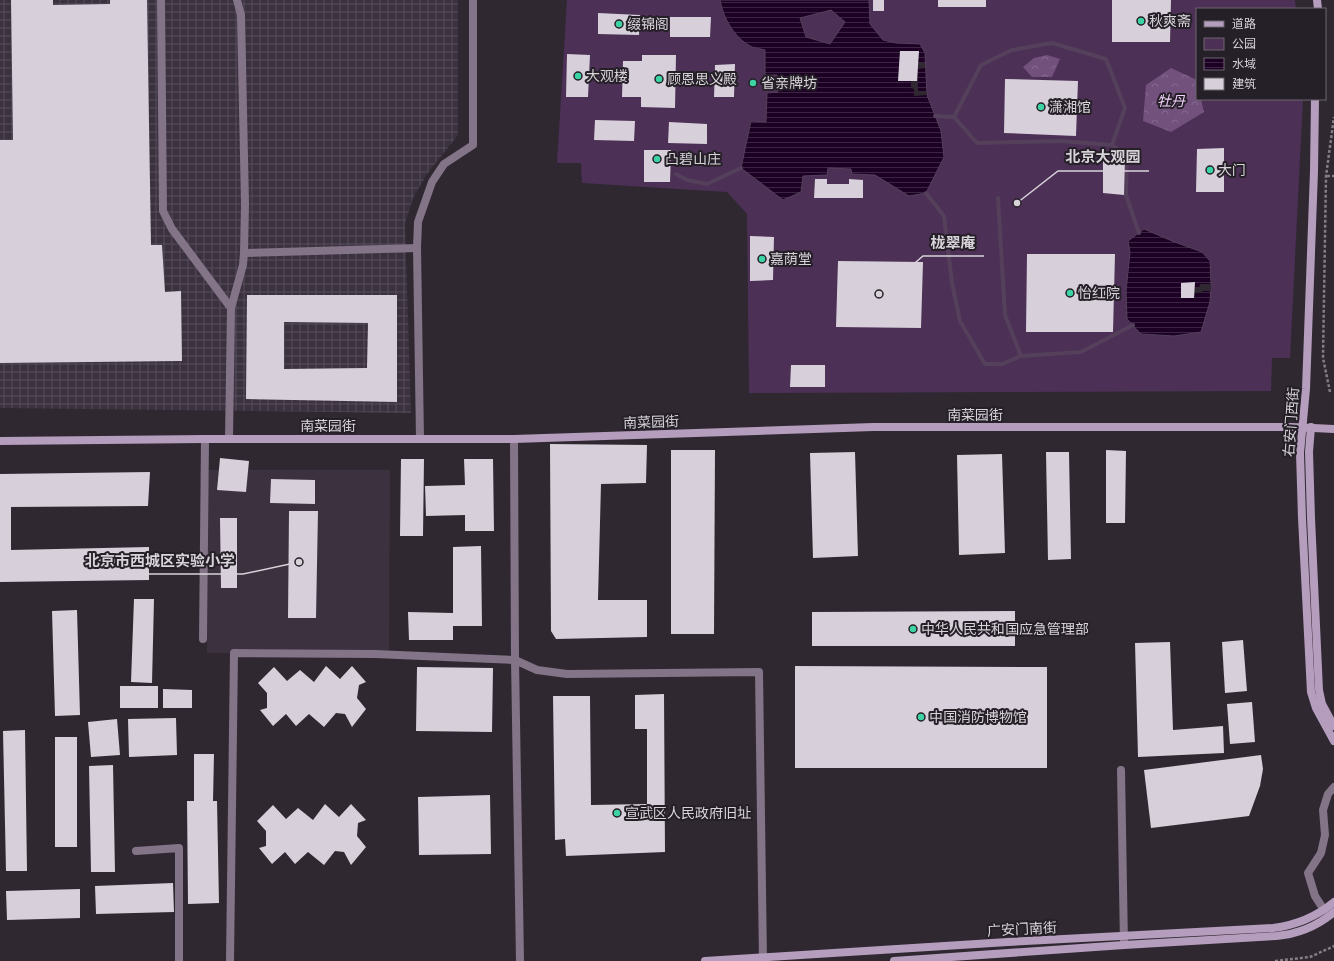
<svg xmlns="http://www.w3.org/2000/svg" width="1334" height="961" font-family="'IBM Plex Serif','Noto Sans SC',serif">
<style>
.built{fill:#3b313f}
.industrial{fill:url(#industrial-grid)}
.green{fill:#4c3056}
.forest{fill:url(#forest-crowns)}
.water{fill:url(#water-rules);stroke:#54405b;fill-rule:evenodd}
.pier{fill:#2f2831}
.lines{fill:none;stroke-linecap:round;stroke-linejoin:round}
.stream{stroke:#54405b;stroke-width:4}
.building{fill:#d7cfda;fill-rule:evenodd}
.path{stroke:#837d85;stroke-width:2.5;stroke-dasharray:3 2;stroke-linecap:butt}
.lane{stroke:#837488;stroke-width:8}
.street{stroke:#837488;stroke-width:8}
.secondary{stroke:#b59dbd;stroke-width:8}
.poi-dot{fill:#3cd4a4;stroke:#251f27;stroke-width:1.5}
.labels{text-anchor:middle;stroke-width:4;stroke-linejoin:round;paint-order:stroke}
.poi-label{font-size:14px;fill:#d7d3d9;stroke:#251f27;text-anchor:start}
.park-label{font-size:14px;font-style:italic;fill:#f1d2fc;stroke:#251f27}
.street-label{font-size:14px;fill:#d7d3d9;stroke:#251f27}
.leader{fill:none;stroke:#d7d3d9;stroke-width:1.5}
.callout-dot{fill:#d7d3d9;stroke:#251f27;stroke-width:1.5}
.callout-label{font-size:15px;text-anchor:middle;font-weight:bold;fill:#d7d3d9;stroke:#251f27;stroke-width:4;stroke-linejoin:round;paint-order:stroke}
</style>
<defs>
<pattern id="industrial-grid" width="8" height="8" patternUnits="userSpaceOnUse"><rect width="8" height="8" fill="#3b313f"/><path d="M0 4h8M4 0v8" fill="none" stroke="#574e5a"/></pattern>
<pattern id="forest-crowns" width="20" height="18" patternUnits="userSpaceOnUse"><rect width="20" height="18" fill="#72517d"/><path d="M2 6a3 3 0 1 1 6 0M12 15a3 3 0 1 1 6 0" fill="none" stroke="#85698f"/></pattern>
<pattern id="water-rules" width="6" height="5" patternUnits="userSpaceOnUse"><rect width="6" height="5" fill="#1c0125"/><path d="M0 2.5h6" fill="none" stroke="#3c2544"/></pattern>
</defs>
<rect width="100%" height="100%" fill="#2f2831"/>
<!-- built -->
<path class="built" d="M208,470H390L389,654L207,653Z"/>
<!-- industrial -->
<path class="industrial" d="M0,0H458V135L427,174L413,198L405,224L411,413L0,408Z"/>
<!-- green -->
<path class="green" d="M567,0H1295L1296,9H1197V99H1303L1290,358H1272L1271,391L749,393L747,214L727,192L582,183L581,163H557Z"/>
<!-- forest -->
<g class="forest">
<path d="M1047,55L1060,59L1052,77H1032L1023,67L1034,58Z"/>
<path d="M1171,68L1197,80V99H1201L1204,112L1171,132L1143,121L1146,85Z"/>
</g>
<!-- water -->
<g class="water">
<path d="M720,0H869L870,24L883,40L896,43L920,44L925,53L927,95L941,131L944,157L926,193L909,196L875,175L852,174L851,169L828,168L827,175L803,176L801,192L783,200L741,168L751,121L766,122L767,93L778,92L777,75H765V50C761,49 756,48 752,47C735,39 723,18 720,0ZM831,10L845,22L830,44L806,37L800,18Z"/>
<path d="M1144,229L1172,241L1202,252L1210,261L1211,284L1210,302L1201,332L1174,336L1141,334L1127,319L1126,291L1130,252L1128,241Z"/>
</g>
<!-- pier -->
<g class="pier">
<path d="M900,51H919L918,62L925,63V68L918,69V91H926L927,95L914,96V89L911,88V81H898Z"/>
<path d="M1195,282V287L1199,288L1200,284H1211V291H1202V293H1195L1194,298H1181V283Z"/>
</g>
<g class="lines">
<!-- stream -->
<g class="stream">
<path d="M935,116L954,117L977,143L1060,141L1112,145L1127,156L1126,195L1139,233"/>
<path d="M954,117L981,65L1012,50L1052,43L1106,59L1125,108L1112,145"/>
<path d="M676,174L687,180L707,184L741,168"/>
<path d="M926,193L944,216L952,283L960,321L985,364H1002L1021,356L1081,352L1133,325"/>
<path d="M998,198L1005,315L1021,356"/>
</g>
</g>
<!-- building -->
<g class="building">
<path d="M11,0H53V5L110,4V0H147L151,245H162L165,292L181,291L182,361L0,363V140H13Z"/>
<rect x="873" y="0" width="11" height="11"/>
<rect x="938" y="0" width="48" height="7"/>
<path d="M1112,0H1171L1170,42H1112Z"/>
<path d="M598,13L640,15L639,35L598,34Z"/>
<path d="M670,17H711L710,37H670Z"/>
<path d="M900,51H919L917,81H898Z"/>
<path d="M567,54L590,55L588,97H566Z"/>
<path d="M642,55H676L675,108L641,107V97H622L623,61H642Z"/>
<path d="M735,64L734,97H714L715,65Z"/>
<path d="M1005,79L1078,81L1076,136L1004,133Z"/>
<path d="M595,120L635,121L634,141L594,140Z"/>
<path d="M669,122L707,124V144L668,143Z"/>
<path d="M1224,148V192H1196L1197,149Z"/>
<path d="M644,150H671L670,182H644Z"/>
<path d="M1103,159H1125L1124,195L1103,193Z"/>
<path d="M815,179H827V184H849V179L863,180V198H814Z"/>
<path d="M750,236L774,237L773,280L750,281Z"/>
<path d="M1027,254H1115L1113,332H1026Z"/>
<path d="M838,261L923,262L921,328L836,327Z"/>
<path d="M1195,282L1194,298H1181V283Z"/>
<path d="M247,295H397V402L246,399ZM284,322L368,323L367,368L284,369Z"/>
<path d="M791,365H825V387H790Z"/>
<path d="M550,444L647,445L646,483L601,484L598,600H647V637L556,639L551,631Z"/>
<path d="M671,450H715L714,634H671Z"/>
<path d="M1106,450L1126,451L1125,523H1106Z"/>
<path d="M855,452L858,556L813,558L810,453Z"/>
<path d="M1046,452H1069L1071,559L1048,560Z"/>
<path d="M1002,454L1005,553L959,555L957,455Z"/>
<path d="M220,458L249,461L246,492L217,490Z"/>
<path d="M401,459H424L423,536H400Z"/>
<path d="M464,459H493L494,531H465V515L426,516L425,486L465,485Z"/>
<path d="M150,472L148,506L11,507V550L149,547V580L0,582V474Z"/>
<path d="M271,479L315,480V504L270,503Z"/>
<path d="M289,511H318L316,618H288Z"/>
<path d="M220,518H237V588H221Z"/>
<path d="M481,546L482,626H453V640H409L408,612L453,613V547Z"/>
<path d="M134,599H154L152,683L131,682Z"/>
<path d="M77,610L80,715L55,716L52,611Z"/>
<path d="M1015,611V646H812V612Z"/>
<path d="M1243,640L1247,691L1225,693L1222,642Z"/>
<path d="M1170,642L1173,730L1223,726L1224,753L1138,757L1135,643Z"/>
<path d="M326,666L340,679L352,666L366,682L359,685L357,698L366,709L352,727L345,714L336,713L324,727L309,714L296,726L286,714L273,726L260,710L267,708V693L258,683L274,667L287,681L300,670L314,682Z"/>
<path d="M795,666L1047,667V768H795Z"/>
<path d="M417,667L493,668L492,732L416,731Z"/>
<rect x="120" y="686" width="38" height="22"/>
<path d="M163,689L192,690V708H163Z"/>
<path d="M664,694L665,852L566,856L565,839L555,840L553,696H590L591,805L647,804V729H635V695Z"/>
<path d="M1252,702L1255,742L1230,744L1227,704Z"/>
<path d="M176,718L177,755L129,757L128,719Z"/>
<path d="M117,719L120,755L91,757L88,722Z"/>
<path d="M25,730L27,871H6L3,731Z"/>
<rect x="55" y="737" width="22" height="110"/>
<path d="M194,754H214L213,801H217L219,903L188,904L187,801H194Z"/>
<path d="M1261,755L1263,769L1260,786L1249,816L1151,828L1144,770Z"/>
<path d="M113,765L115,872H91L89,766Z"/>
<path d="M490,795L491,854L419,855L418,797Z"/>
<path d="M325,804L339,817L351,804L366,820L358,823L357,836L366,847L351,865L344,852L335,851L324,865L308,852L295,864L285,852L272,864L259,848L266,846V831L257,821L273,805L286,819L298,808L313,820Z"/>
<path d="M173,883L174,912L96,914L95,886Z"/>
<path d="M80,889V918L7,920L6,891Z"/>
</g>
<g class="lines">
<!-- path -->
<g class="path">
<path d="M1327,176H1334"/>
<path d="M1330,392L1323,358L1326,176L1334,117"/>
<path d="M1275,961L1310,957L1334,946"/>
</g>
<!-- lane -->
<g class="lane">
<path d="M161,0L163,211L172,229L231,308L229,439"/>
<path d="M244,253L417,248"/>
<path d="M231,308L243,265L244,253L245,204L241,15L237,0"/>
<path d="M1121,770L1124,945"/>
<path d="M136,851L179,848V961"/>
<path d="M1324,910L1315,896L1308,873L1321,853L1325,835L1323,810L1328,794L1334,787"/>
</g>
<!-- street -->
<g class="street">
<path d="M420,439L417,248L418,222L432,182L444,164L473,145V0"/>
<path d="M514,439L515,660L520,961"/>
<path d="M203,639L205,439"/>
<path d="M230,961L234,653L375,654L515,660L537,670L567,674L759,672L763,961"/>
</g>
<!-- secondary -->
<g class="secondary">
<path d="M1317,0L1318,9"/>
<path d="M1315,99L1314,171L1306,389L1300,453L1302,518L1311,692L1316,708L1334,741"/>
<path d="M1311,427L1309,452L1311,518L1319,690L1322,704L1334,726"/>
<path d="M0,441L205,439H514L873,427H1292L1334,429"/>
<path d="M705,961L1008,942L1273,928C1296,925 1316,917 1334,902"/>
<path d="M894,961L1124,945L1276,936C1298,934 1316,927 1334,912"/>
</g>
</g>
<!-- markers -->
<g class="poi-dot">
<circle cx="1141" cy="21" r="4"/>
<circle cx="619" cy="24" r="4"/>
<circle cx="578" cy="76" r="4"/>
<circle cx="659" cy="79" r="4"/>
<circle cx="753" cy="83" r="4"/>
<circle cx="1041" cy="107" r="4"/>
<circle cx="657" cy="159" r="4"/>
<circle cx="1210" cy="170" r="4"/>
<circle cx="762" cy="259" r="4"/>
<circle cx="1070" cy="293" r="4"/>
<circle cx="913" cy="629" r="4"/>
<circle cx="921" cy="717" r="4"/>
<circle cx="617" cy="813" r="4"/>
</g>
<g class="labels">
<!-- poi labels -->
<g class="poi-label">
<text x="1149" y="26">秋爽斋</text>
<text x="627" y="29">缀锦阁</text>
<text x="586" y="81">大观楼</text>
<text x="667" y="84">顾恩思义殿</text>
<text x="761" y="88">省亲牌坊</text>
<text x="1049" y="112">潇湘馆</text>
<text x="665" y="164">凸碧山庄</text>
<text x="1218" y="175">大门</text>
<text x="770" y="264">嘉荫堂</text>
<text x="1078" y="298">怡红院</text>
<text x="921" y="634">中华人民共和国应急管理部</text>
<text x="929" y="722">中国消防博物馆</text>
<text x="625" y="818">宣武区人民政府旧址</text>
</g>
<!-- park labels -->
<g class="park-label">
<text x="1171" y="106">牡丹</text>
</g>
<!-- street labels -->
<g class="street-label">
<text x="975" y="420">南菜园街</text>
<text transform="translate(651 422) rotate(-2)" y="5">南菜园街</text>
<text transform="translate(1291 422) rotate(-86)" y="5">右安门西街</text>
<text x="328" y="431">南菜园街</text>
<text transform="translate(1022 929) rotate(-3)" y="5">广安门南街</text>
</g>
</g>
<!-- callouts -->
<path class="leader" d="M1017 203L1058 171H1149M879 294L923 256H984M299 562L243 574H77"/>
<g class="callout-dot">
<circle cx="1017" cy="203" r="4"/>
<circle cx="879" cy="294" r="4"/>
<circle cx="299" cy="562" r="4"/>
</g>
<g class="callout-label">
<text x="1103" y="162">北京大观园</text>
<text x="953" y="248">栊翠庵</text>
<text x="160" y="566">北京市西城区实验小学</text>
</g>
<!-- legend -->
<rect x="1196" y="8" width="130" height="92" fill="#251f27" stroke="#6c676e"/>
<rect x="1204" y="21" width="20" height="6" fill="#b59dbd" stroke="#6c676e"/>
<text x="1232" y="28" font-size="12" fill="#d7d3d9">道路</text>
<rect x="1204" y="38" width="20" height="12" fill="#4c3056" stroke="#6c676e"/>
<text x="1232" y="48" font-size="12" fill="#d7d3d9">公园</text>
<rect x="1204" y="58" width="20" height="12" fill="url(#water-rules)" stroke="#6c676e"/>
<text x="1232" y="68" font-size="12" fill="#d7d3d9">水域</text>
<rect x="1204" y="78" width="20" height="12" fill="#d7cfda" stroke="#6c676e"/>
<text x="1232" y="88" font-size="12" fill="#d7d3d9">建筑</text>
</svg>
